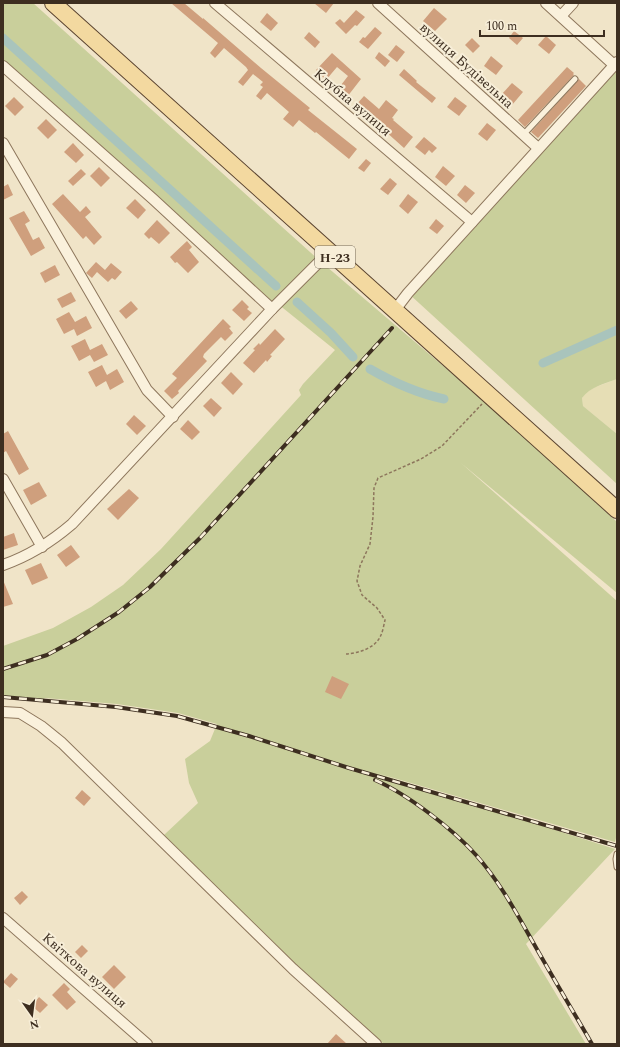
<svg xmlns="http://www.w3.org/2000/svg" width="620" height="1047" font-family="Spectral,serif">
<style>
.farmland{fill:#e6deb5}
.green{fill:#c9cf9b}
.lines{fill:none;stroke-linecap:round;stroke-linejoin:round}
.canal{stroke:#a9c4bc;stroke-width:9}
.building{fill:#cf9f7d}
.lane-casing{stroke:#8d765c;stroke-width:7}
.street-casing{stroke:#8d765c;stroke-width:12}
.primary-casing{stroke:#5b4430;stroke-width:18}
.path{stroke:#8d765c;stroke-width:1.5;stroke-dasharray:3 2;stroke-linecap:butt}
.lane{stroke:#faf1dc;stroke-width:5}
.street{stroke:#faf1dc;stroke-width:10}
.primary{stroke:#f3d9a0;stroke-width:16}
.rail-casing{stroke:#3d2e20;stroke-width:4}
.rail{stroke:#f7eed8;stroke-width:2.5;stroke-dasharray:8;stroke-linecap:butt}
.labels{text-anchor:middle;stroke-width:4;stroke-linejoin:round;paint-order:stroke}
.shield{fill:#f7eed8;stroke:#756857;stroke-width:1}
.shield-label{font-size:13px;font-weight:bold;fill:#3d2e20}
.street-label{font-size:14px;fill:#3d2e20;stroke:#f7eed8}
</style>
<rect width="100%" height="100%" fill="#f0e4c8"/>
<!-- farmland -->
<path class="farmland" d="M617,379V434L583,406L582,398L586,392L596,387Z"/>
<!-- green -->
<g class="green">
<path d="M3,3H33L320,261L489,405L617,522V593L461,463L617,601V834L615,842L373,772L615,849L526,944L586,1044H384L295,965L164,835L198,803L189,783L185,759L210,741L217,724L178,713L117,704L45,698L41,701L3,697V646L53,628L91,607L123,585L161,549L301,395L299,390L303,384L335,350L278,304L272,309L3,66Z"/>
<path d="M617,62V379C604,384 590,387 582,398L583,406L617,434V484L408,293Z"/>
</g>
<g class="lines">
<!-- canal -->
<g class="canal">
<path d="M3,38L276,286"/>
<path d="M297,302L331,333L353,357"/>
<path d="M543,363L617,330"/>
<path d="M370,369C394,383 416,393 444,399"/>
</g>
</g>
<!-- building -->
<g class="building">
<path d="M171,3H184L203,19V18L261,68L310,108L308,110L357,149L349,159L316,132L315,133L299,120L293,127L283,119L289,112L267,93L261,100L256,96L263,87L260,85L263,82L253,74L243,86L238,82L248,70L246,67L224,48L215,58L210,53L218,43Z"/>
<path d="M314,3H334L326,13Z"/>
<path d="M434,8L447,19L435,31L423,21Z"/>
<path d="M356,10L365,17L357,26L355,25L346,34L335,23L340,19L344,23Z"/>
<path d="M267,13L278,23L271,31L260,22Z"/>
<path d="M375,27L382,33L368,49L359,42L363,37L365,38Z"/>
<path d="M514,31L523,38L517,45L509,38Z"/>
<path d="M309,32L320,42L315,48L304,38Z"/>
<path d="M546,36L556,45L549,54L538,45Z"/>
<path d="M472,38L480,46L473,53L465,45Z"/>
<path d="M396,45L405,52L397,62L388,55Z"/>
<path d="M379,52L390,61L385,67L375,58Z"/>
<path d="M332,53L361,79L347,97L338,89L348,76L337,67L326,80L316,70Z"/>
<path d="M491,56L503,66L496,75L484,66Z"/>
<path d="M567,67L574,73L573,74L574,75L525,127L518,120Z"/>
<path d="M404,69L417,81L416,82L436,98L432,103L399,75Z"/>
<path d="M579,79L586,86L538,138L531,132Z"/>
<path d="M512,83L523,92L512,105L501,95Z"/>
<path d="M364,96L379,109L386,100L398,110L392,118L394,119L393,120L413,137L404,148L356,105Z"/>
<path d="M14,97L24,107L15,116L5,106Z"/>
<path d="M455,97L467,106L459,116L447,107Z"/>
<path d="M46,119L57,130L48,139L37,128Z"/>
<path d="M487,123L496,130L487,141L478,134Z"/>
<path d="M424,137L437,148L432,153L429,150L425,155L415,147Z"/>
<path d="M73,143L84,155L76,163L64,152Z"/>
<path d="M366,159L371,163L364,172L358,168Z"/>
<path d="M443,166L455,176L446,186L435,177Z"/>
<path d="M99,167L110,178L101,187L90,176Z"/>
<path d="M81,169L86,174L73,186L68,181Z"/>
<path d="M390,178L397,184L388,195L380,189Z"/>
<path d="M8,184L13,195L3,200V187Z"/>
<path d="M465,185L475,193L466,203L457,195Z"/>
<path d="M63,194L80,212L86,206L91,212L85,217L102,237L94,245L86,236L83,239L52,204Z"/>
<path d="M408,194L418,202L408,214L399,206Z"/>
<path d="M135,199L146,210L138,219L126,208Z"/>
<path d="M24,211L30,221L25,224L33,240L39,237L45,248L31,256L9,218Z"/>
<path d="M436,219L444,226L437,234L429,228Z"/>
<path d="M157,220L170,233L159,244L151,237L149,239L144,234Z"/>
<path d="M187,241L192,247L189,250L199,262L188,273L177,262L175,263L170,257Z"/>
<path d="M96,262L105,270L111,263L122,272L115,280L112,278L108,282L97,272L92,278L86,273Z"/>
<path d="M55,265L60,275L45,283L40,273Z"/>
<path d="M71,292L76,301L62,308L57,299Z"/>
<path d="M242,300L249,307L247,309L252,313L244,321L232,310Z"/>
<path d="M131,301L138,309L126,319L119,311Z"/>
<path d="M69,312L75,322L86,316L92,328L77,336L74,329L64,334L56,319Z"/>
<path d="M223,319L231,327L229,328L233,333L225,341L221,337L204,354L203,357L207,361L178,391L179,393L172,399L164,391L177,378L172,374Z"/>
<path d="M275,329L285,339L270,355L272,356L267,362L266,360L254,373L243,363L255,350L253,349L259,343L260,345Z"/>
<path d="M85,339L90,350L102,344L108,355L94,362L90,355L79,361L71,346Z"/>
<path d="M102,365L107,375L117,369L124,382L110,390L106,381L96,387L88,372Z"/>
<path d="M231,372L243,384L233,395L221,383Z"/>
<path d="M211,398L222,408L214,417L203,406Z"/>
<path d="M134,415L146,426L137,435L126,424Z"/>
<path d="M188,420L200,432L192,440L180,429Z"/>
<path d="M8,431L29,469L19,475L6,451L3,453V434Z"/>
<path d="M39,482L47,496L31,505L23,490Z"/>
<path d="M129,489L139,498L118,520L107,509Z"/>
<path d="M14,533L18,545L3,550V537Z"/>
<path d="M71,545L80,557L66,567L57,555Z"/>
<path d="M41,563L48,578L32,585L25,570Z"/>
<path d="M3,580L13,604L3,607Z"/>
<path d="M332,676L349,684L341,699L325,692Z"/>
<path d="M82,790L91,798L84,806L75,798Z"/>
<path d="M22,891L28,897L20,905L14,898Z"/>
<path d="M82,945L88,951L81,958L75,952Z"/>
<path d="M114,965L126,977L114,989L102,977Z"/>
<path d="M11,973L18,979L10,988L3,982Z"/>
<path d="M64,983L70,989L67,992L76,1002L67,1010L52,995Z"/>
<path d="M39,997L48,1005L40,1013L32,1006Z"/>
<path d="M336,1034L347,1044H327Z"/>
</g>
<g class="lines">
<!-- lane casing -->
<g class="lane-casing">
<g id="lane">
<path d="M523,135L575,79"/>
<path d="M617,854L616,859L617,867"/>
</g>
</g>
<!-- street casing -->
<g class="street-casing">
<g id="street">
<path d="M215,3L472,222"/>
<path d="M378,3L538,148"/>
<path d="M546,3L614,65"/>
<path d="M561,16L573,3"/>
<path d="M3,66L153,199L272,309"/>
<path d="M3,143L147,390L173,417"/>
<path d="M395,310L408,293L617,62"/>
<path d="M3,479L42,547"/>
<path d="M3,565C29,556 51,542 72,524L272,309L329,252"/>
<path d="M3,712L20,713L41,726L62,743L293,969L376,1044"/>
<path d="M3,918L147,1044"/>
</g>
</g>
<!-- primary casing -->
<g class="primary-casing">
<path id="primary" d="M53,3L617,510"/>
</g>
<!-- path -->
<path class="path" d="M346,654C359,653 376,648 381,635C383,631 384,624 385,620L377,608L362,595L357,581L360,566L370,544L373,517L374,488L378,478L421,459L442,446L482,404"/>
<!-- lane -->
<use href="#lane" class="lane"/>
<!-- street -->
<use href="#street" class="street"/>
<!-- primary -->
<use href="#primary" class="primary"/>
<!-- rail casing -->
<g class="rail-casing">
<g id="rail">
<path d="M3,669L47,655L77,639L119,612L150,587L200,538L392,328"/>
<path d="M3,697L116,707L177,716L249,736L349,768L617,846"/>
<path d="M375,780C407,794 453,829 476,855C500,882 517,914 534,944C553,978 573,1011 592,1044"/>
</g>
</g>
<!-- rail -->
<use href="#rail" class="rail"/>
</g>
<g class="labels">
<!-- shield labels -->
<rect class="shield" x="315" y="246" width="40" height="22" rx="3"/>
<g class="shield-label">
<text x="335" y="262">Н-23</text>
</g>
<!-- street labels -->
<g class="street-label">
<text transform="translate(467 65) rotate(42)" y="5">вулиця Будівельна</text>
<text transform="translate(353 102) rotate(40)" y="5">Клубна вулиця</text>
<text transform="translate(85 970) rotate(41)" y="5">Квіткова вулиця</text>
</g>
</g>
<!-- border -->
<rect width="620" height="1047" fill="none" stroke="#3d2e20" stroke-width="8"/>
<!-- north arrow -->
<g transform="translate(32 1015) rotate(166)" stroke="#f7eed8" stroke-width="3" paint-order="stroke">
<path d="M0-3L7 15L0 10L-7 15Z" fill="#3d2e20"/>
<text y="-6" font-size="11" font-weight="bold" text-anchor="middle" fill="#3d2e20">N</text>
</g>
<!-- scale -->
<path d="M480 30v6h124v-6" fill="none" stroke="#3d2e20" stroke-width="2"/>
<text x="486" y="30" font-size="12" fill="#3d2e20" stroke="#f7eed8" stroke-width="3" paint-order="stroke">100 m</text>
</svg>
